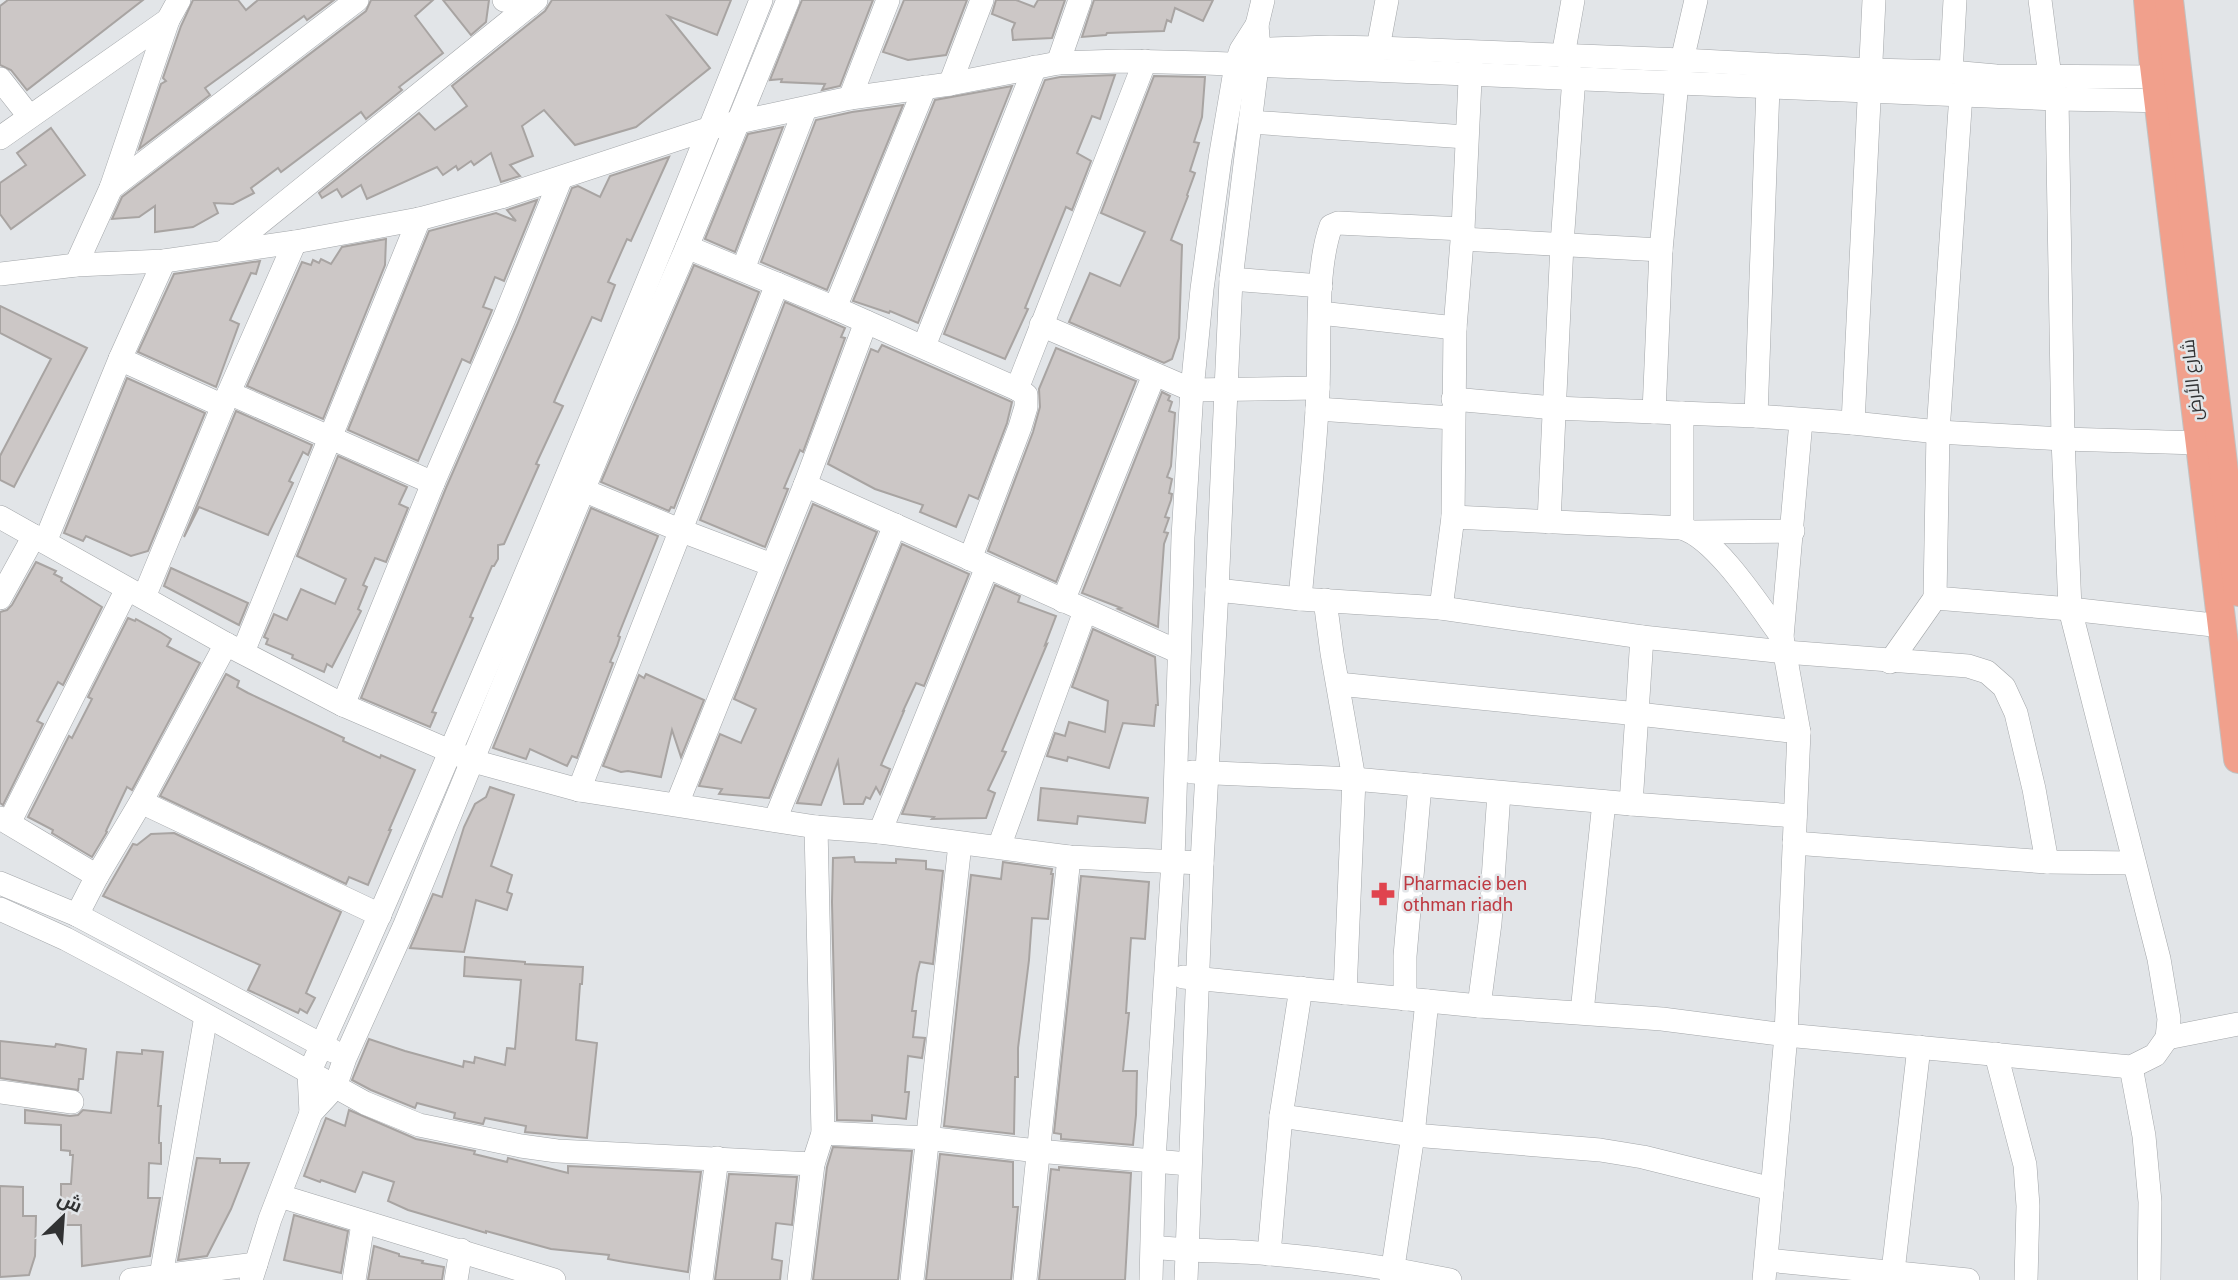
<svg xmlns="http://www.w3.org/2000/svg" width="2238" height="1280" font-family="'Public Sans',Cairo,sans-serif">
<style>
.building{fill:#ccc7c6;stroke:#a8a4a2;stroke-width:2}
.lines{fill:none;stroke-linecap:round;stroke-linejoin:round}
.minor-casing{stroke:#a3a6a9;stroke-width:24}
.major-casing{stroke:#c1c2c2;stroke-width:30}
.minor{stroke:#fff;stroke-width:23}
.major{stroke:#f1a08c;stroke-width:28}
.labels{text-anchor:middle;stroke-width:5;stroke-linejoin:round;paint-order:stroke}
.street-label{font-size:18px;fill:#313233;stroke:#e2e5e8}
.health-label{font-size:18px;fill:#be3a42;stroke:#e2e5e8;text-anchor:start}
</style>
<rect width="100%" height="100%" fill="#e2e5e8"/>
<!-- building -->
<g class="building">
<path d="M8,0H143L27,90L11,70L0,65V6Z"/>
<path d="M193,0H238L246,10L258,0H334L307,20L304,16L205,88L210,95L139,149L161,84L166,81L163,78L181,26Z"/>
<path d="M371,0H433L415,16L443,53L399,87L402,90L366,119L361,112L281,172L278,168L251,188L254,193L233,204L214,203L218,213L193,227L155,232V206L139,217L112,219L122,197L366,11Z"/>
<path d="M443,0H489L486,22L471,35Z"/>
<path d="M552,0H731L717,35L668,16L710,68L636,127L575,145L544,110L522,126L533,156L510,165L520,176L501,182L491,153L474,165L471,161L458,170L456,166L443,175L437,167L367,199L361,185L342,197L337,189L322,198L319,193L419,113L435,130L467,106L452,86L545,11Z"/>
<path d="M802,0H873L840,86L822,90L825,84L781,82L782,79L770,80Z"/>
<path d="M904,0H967L946,55L908,60L883,52Z"/>
<path d="M996,0H1016L1034,7L1038,0H1065L1052,38L1013,40L1012,30L1015,23L992,14Z"/>
<path d="M1094,0H1213L1203,21L1175,8L1171,22L1167,20L1164,31L1107,33L1106,35L1082,37Z"/>
<path d="M1115,75L1100,119L1092,116L1077,153L1091,161L1072,210L1066,207L1025,308L1028,309L1005,359L944,334L1045,80L1060,77Z"/>
<path d="M1154,76L1205,77L1202,117L1194,142L1199,143L1190,171L1195,173L1187,195L1188,196L1171,240L1182,245L1179,338L1172,359L1164,363L1069,322L1090,273L1120,286L1145,232L1101,213Z"/>
<path d="M1012,86L918,323L890,311L889,313L853,301L935,100Z"/>
<path d="M903,105L827,290L761,262L816,120L852,112Z"/>
<path d="M783,127L735,252L705,239L748,134Z"/>
<path d="M51,128L85,175L11,229L0,214V183L26,165L17,153Z"/>
<path d="M669,157L631,241L627,239L608,282L615,285L601,321L592,317L557,395L554,402L563,406L536,464L539,465L504,544L498,545V559L494,566H492L470,617L473,618L432,712L436,713L430,727L361,698L446,488L517,325L572,188L578,186L600,197L610,176Z"/>
<path d="M537,200L504,281L495,277L483,307L492,310L470,363L462,359L418,461L348,430L429,231L496,213L516,221L507,210Z"/>
<path d="M386,239L385,265L323,419L247,386L302,262L311,265L313,260L319,263L321,259L331,264L342,247Z"/>
<path d="M260,261L256,274L251,273L230,320L239,324L216,387L138,352L174,274Z"/>
<path d="M694,265L759,292L674,508L671,507L669,511L601,482Z"/>
<path d="M785,302L845,328L841,337L845,338L803,452L800,450L784,488L788,489L765,547L700,520Z"/>
<path d="M0,306L87,348L14,487L0,480V456L51,359L0,333Z"/>
<path d="M882,345L1012,402L1007,423L978,499L969,495L956,527L920,512L923,505L875,489L828,464L871,349L878,352Z"/>
<path d="M1056,348L1136,381L1056,582L988,551L1033,432L1040,407L1039,389Z"/>
<path d="M127,378L205,413L148,551L131,556L86,536L83,541L64,533Z"/>
<path d="M1162,392L1170,396L1168,400L1172,402L1169,411L1175,413L1171,466L1167,477L1172,479L1169,493L1172,494L1171,500L1165,517L1169,518L1164,532L1168,533L1164,544L1158,627L1118,609L1121,608L1082,593Z"/>
<path d="M236,411L312,445L308,455L303,452L289,481L293,483L268,535L199,507L184,537Z"/>
<path d="M338,456L407,487L399,504L408,508L386,562L375,558L363,585L367,587L358,609L361,611L332,667L327,664L324,672L292,658L293,655L266,644L268,639L264,637L274,614L287,620L301,589L335,604L346,579L297,556Z"/>
<path d="M813,504L877,532L769,798L719,794L722,789L699,786L720,734L741,743L756,709L734,699Z"/>
<path d="M591,508L658,536L618,636L620,637L617,646L610,662L613,663L577,758L572,756L567,766L530,749L526,759L493,748Z"/>
<path d="M902,544L969,574L924,686L916,683L903,711H904L881,765L890,769L880,794L876,787L870,799L866,797L863,804H844L838,761L821,805L797,803Z"/>
<path d="M36,562L56,571L54,574L62,578L61,581L102,607L63,685L58,682L37,721L43,724L3,805L0,803V612L7,610L12,605Z"/>
<path d="M171,568L248,603L239,625L164,586Z"/>
<path d="M995,585L1020,596L1018,602L1056,616L1045,645L1047,644L1002,751L1006,752L988,790L995,793L986,818L932,819L934,817L902,814Z"/>
<path d="M128,618L135,621L136,619L160,632L171,639L167,646L200,663L132,790L127,787L106,831L107,832L92,857L52,833L53,830L28,817L69,736L72,738L92,699L88,697Z"/>
<path d="M1093,629L1155,657L1158,705H1156L1154,726L1123,723L1109,768L1068,757L1067,761L1047,756L1055,733L1065,736L1069,722L1105,732L1108,701L1072,687Z"/>
<path d="M226,674L239,681L237,687L248,693L344,738L343,741L380,758L381,755L415,770L389,830H391L368,885L349,877L346,884L160,796Z"/>
<path d="M646,674L704,700L681,757L672,730L661,777L628,771L621,772L603,766L639,675L644,678Z"/>
<path d="M490,787L514,795L491,866L512,875L507,892L512,894L507,910L476,900L464,952L410,948L433,894L442,897L464,827L475,804L486,797Z"/>
<path d="M1041,788L1148,798L1145,823L1078,816L1077,824L1038,820Z"/>
<path d="M174,833L341,912L306,993L315,998L307,1013L300,1009L298,1013L248,990L260,965L103,896L133,844L137,845L151,834Z"/>
<path d="M854,857L855,862L896,863V859L926,861V869L943,871L933,964L920,962L917,974L912,1011H916L913,1037L925,1038L922,1058L908,1056L905,1092H909L906,1119L872,1115V1121L837,1120L832,902L833,858Z"/>
<path d="M1003,862L1052,869L1051,874H1053L1048,919L1032,918L1029,960L1018,1048V1077H1015L1014,1134L944,1126L971,875L1001,879Z"/>
<path d="M1081,876L1149,882L1145,939L1131,938L1126,1013H1129L1123,1071H1137L1136,1115L1133,1145L1061,1139V1134L1054,1133Z"/>
<path d="M465,957L525,962V964L583,967L582,984H580L576,1040L597,1043L587,1138L525,1132L526,1126L485,1118L483,1124L454,1118L455,1113L417,1103L415,1108L371,1090L352,1080L369,1039L405,1051L463,1067L464,1061L474,1063L475,1057L505,1065L507,1048L515,1049L521,980L464,976Z"/>
<path d="M0,1041L55,1047L56,1044L86,1049L83,1079H79L78,1090L0,1078Z"/>
<path d="M142,1050L163,1052L158,1106H161L159,1138V1143H161V1164L149,1163L148,1198H160L150,1256L82,1266L81,1225H61V1184H71L73,1155H70V1151L61,1150V1125L25,1123V1110L70,1116L78,1115L83,1110L111,1113L117,1052L142,1054Z"/>
<path d="M349,1110L416,1139L475,1151L474,1154L507,1162L508,1158L568,1173V1166L701,1172L688,1272L624,1262L608,1259L609,1255L551,1249L486,1231V1233L408,1210L388,1201L394,1182L363,1172L355,1192L321,1180L320,1182L304,1176L326,1118L345,1126Z"/>
<path d="M833,1147L912,1151L898,1280H813L827,1167Z"/>
<path d="M940,1154L1013,1162V1207H1018L1011,1280H926Z"/>
<path d="M197,1158L220,1159V1163H249L231,1209L207,1256L178,1260Z"/>
<path d="M1059,1167L1131,1173L1125,1280H1039L1051,1169L1059,1170Z"/>
<path d="M729,1174L797,1177L792,1225L776,1223L772,1259L782,1261L780,1280H715Z"/>
<path d="M0,1186L23,1187V1216H36L35,1256L29,1275L0,1277Z"/>
<path d="M294,1215L348,1231L341,1273L284,1260Z"/>
<path d="M374,1246L399,1254V1256L423,1261L422,1263L444,1267L442,1280H368Z"/>
</g>
<g class="lines">
<!-- minor casing -->
<g class="minor-casing">
<g id="minor">
<path d="M504,0L529,6"/>
<path d="M1378,48L1387,0"/>
<path d="M1244,50L1331,47L1378,48L1682,60L1870,70L1951,72L1996,76L2156,77L2172,75"/>
<path d="M1563,56L1573,0"/>
<path d="M1058,63L1080,0"/>
<path d="M1951,72L1955,0"/>
<path d="M0,79L29,116"/>
<path d="M950,84L982,0"/>
<path d="M1961,94L1938,432L1935,598L2070,609L2222,626"/>
<path d="M850,98L888,0"/>
<path d="M1250,122L1466,137"/>
<path d="M0,138L168,20"/>
<path d="M111,188L357,0"/>
<path d="M1462,239L1661,250"/>
<path d="M687,247L835,308L1017,389L1026,395V407L1020,427L970,559"/>
<path d="M225,251L536,0"/>
<path d="M76,265L111,188L168,20L179,0"/>
<path d="M743,269L805,109"/>
<path d="M0,274L76,265L164,261L295,242L419,219L501,197L711,128L850,98L950,84L1058,63L1122,61L1205,63L2057,99L2173,101"/>
<path d="M1231,279L1321,286"/>
<path d="M835,308L925,87"/>
<path d="M1320,313L1455,328"/>
<path d="M1041,325L1192,390L1318,388"/>
<path d="M924,346L1035,67"/>
<path d="M120,359L223,406"/>
<path d="M1017,389L1145,61"/>
<path d="M229,393L433,483"/>
<path d="M1453,399L1554,408L1756,416L1853,423L1938,432L2063,439L2199,443"/>
<path d="M1317,409L1453,418"/>
<path d="M1654,412L1661,250L1677,82L1696,0"/>
<path d="M1756,416L1768,87"/>
<path d="M1801,421L1782,637L1799,732L1786,1035L2131,1067L2155,1055L2167,1038L2169,1019L2159,959L2070,609L2063,439L2057,99L2050,77L2040,0"/>
<path d="M1853,423L1874,0"/>
<path d="M805,485L1179,652"/>
<path d="M583,490L682,531L772,565"/>
<path d="M0,517L226,644L343,705L473,761L579,790L816,827L880,832L1069,857L1202,863"/>
<path d="M1453,517L1682,528C1717,539 1760,607 1782,637"/>
<path d="M1549,522L1562,244L1574,77"/>
<path d="M1682,528V413"/>
<path d="M1693,532L1793,531"/>
<path d="M45,542L120,359L164,261"/>
<path d="M1217,590L1300,599L1441,608L1642,637L1785,652L1968,666L1987,672L2004,687L2016,713L2034,789L2047,862"/>
<path d="M144,597L223,406L295,242"/>
<path d="M0,598L34,536"/>
<path d="M1300,599C1306,530 1315,460 1318,391C1320,343 1315,270 1331,226L1338,223L1463,229"/>
<path d="M1325,600L1332,653L1354,779L1345,993"/>
<path d="M1063,601L1154,375"/>
<path d="M1441,608L1453,517L1455,328L1463,229L1471,59"/>
<path d="M243,652L419,219"/>
<path d="M1890,662L1935,598"/>
<path d="M1338,684L1638,714L1799,732"/>
<path d="M343,705L433,483L504,319L561,178"/>
<path d="M1192,772L1354,779L1631,804L1795,816"/>
<path d="M579,790L777,284"/>
<path d="M141,802L380,915"/>
<path d="M677,804L805,485L866,322"/>
<path d="M1631,804L1642,637"/>
<path d="M0,818L97,876"/>
<path d="M775,820L895,525"/>
<path d="M9,823L127,589"/>
<path d="M880,832L987,567"/>
<path d="M1794,843L2047,862L2134,863"/>
<path d="M999,847L1085,611"/>
<path d="M0,883L77,915L333,1051"/>
<path d="M0,909L66,939L128,972L365,1103L419,1125L521,1146L557,1151L813,1164"/>
<path d="M77,915L97,876L141,802L226,644"/>
<path d="M1183,977L1479,1006L1662,1019L1786,1035L1764,1280"/>
<path d="M1405,999V956L1420,785"/>
<path d="M1479,1006L1490,923L1499,793"/>
<path d="M1582,1012L1604,802"/>
<path d="M2167,1038L2238,1024"/>
<path d="M1996,1054L2025,1165L2028,1206L2026,1280"/>
<path d="M2131,1067L2144,1136L2150,1202L2149,1280"/>
<path d="M0,1092L72,1102"/>
<path d="M311,1113L309,1073C381,915 449,755 517,595C600,398 682,200 761,0"/>
<path d="M1281,1116L1413,1135L1600,1150L1643,1157L1772,1189"/>
<path d="M823,1133L927,1138L1037,1151L1189,1164"/>
<path d="M280,1196L554,1280"/>
<path d="M1153,1247C1192,1252 1232,1250 1271,1254C1331,1259 1391,1268 1450,1280"/>
<path d="M1269,1254L1281,1116L1301,988"/>
<path d="M1767,1260L1968,1280"/>
<path d="M161,1276L206,1016"/>
<path d="M131,1280L256,1264"/>
<path d="M251,1280L270,1219L311,1113L335,1087L345,1058L404,927L614,415L687,247L788,0"/>
<path d="M354,1280L363,1223"/>
<path d="M456,1280L461,1250"/>
<path d="M701,1280L717,1158"/>
<path d="M799,1280L813,1164L823,1133L816,827"/>
<path d="M912,1280L960,844"/>
<path d="M1025,1280L1069,857"/>
<path d="M1151,1280L1154,1160L1173,861L1183,537L1192,390L1202,289L1220,159L1236,65L1241,50L1257,25"/>
<path d="M1186,1280L1202,863L1217,590L1231,279L1257,66L1259,50L1257,25L1263,0"/>
<path d="M1391,1280L1413,1135L1427,1001"/>
<path d="M1892,1280L1919,1047"/>
</g>
</g>
<!-- major casing -->
<g class="major-casing">
<g id="major">
<path d="M2148,0L2153,57L2238,759"/>
<path d="M2169,0L2238,592"/>
</g>
</g>
<!-- minor -->
<use href="#minor" class="minor"/>
<!-- major -->
<use href="#major" class="major"/>
</g>
<!-- icons -->
<defs>
<g id="pharmacy-bare" transform="scale(1.89)"><path d="M-2-6h4v4h4v4h-4v4h-4v-4h-4v-4h4Z" fill="#e0444e" stroke="#e2e5e8" stroke-width="2.5" paint-order="stroke"/></g>
</defs>
<g fill-rule="evenodd">
<use href="#pharmacy-bare" x="1383" y="894"/>
</g>
<g class="labels">
<!-- street labels -->
<g class="street-label">
<text transform="translate(2192 380) rotate(-96)" y="6">شارع الأرض</text>
</g>
<!-- health labels -->
<g class="health-label">
<text x="1403" y="890">Pharmacie ben<tspan x="1403" dy="21">othman riadh</tspan></text>
</g>
</g>
<!-- north arrow -->
<g transform="translate(63 1217) rotate(25)" stroke="#e2e5e8" stroke-width="5" paint-order="stroke">
<path d="M0-5L12 26L0 18L-12 26Z" fill="#313233"/>
<text y="-10" font-size="19" font-weight="bold" text-anchor="middle" fill="#313233">ش</text>
</g>
</svg>
